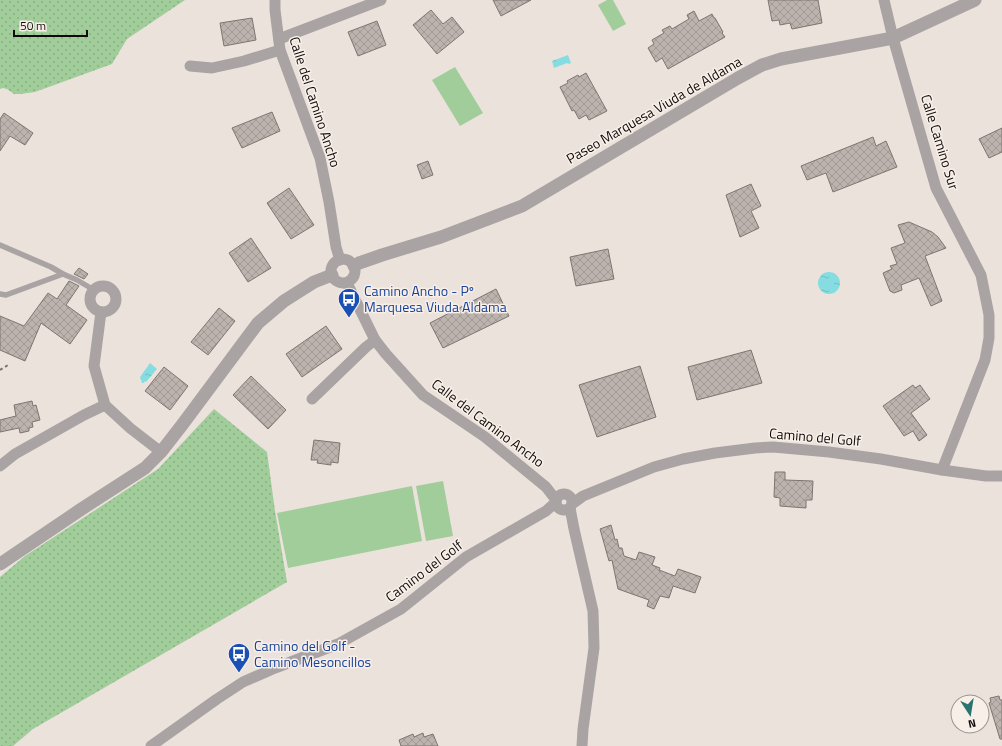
<svg xmlns="http://www.w3.org/2000/svg" width="1002" height="746" font-family="'Titillium Web',sans-serif">
<style>
.green{fill:url(#green-dots)}
.pitch{fill:#a1cd9b}
.water{fill:url(#water-ripples)}
.building{fill:url(#building-cross-hatch);stroke:#7e7570}
.lines{fill:none;stroke-linecap:round;stroke-linejoin:round}
.path{stroke:#79736f;stroke-width:2;stroke-dasharray:3 3;stroke-linecap:butt}
.service{stroke:#a9a4a3;stroke-width:5.5}
.minor{stroke:#a9a4a3;stroke-width:11}
.tertiary{stroke:#a9a4a3;stroke-width:13}
.labels{text-anchor:middle;stroke-width:3;stroke-linejoin:round;paint-order:stroke}
.street-label{font-size:14px;fill:#0e0b09;stroke:#f9efe9}
.transit-label{font-size:14px;fill:#164399;stroke:#f9efe9;text-anchor:start}
</style>
<defs>
<pattern id="green-dots" width="8" height="8" patternUnits="userSpaceOnUse"><rect width="8" height="8" fill="#a1cd9b"/><path d="M2 2h.1M6 6h.1" fill="none" stroke="#89af84" stroke-width="1.8" stroke-linecap="round"/></pattern>
<pattern id="water-ripples" width="26" height="14" patternUnits="userSpaceOnUse"><rect width="26" height="14" fill="#85dde2"/><path d="M2 4q2-2 4 0t4 0M15 11q2-2 4 0t4 0" fill="none" stroke="#72bcc1"/></pattern>
<pattern id="building-cross-hatch" width="8" height="8" patternUnits="userSpaceOnUse"><rect width="8" height="8" fill="#bdb3ae"/><path d="M0 0l8 8M0 8l8-8" fill="none" stroke="#a19994"/></pattern>
</defs>
<rect width="100%" height="100%" fill="#ebe2dc"/>
<!-- green -->
<g class="green">
<path d="M0,0H185L127,39L112,64L35,92L20,94H14L7,89L3,88L0,89Z"/>
<path d="M214,409L267,452L275,511L287,582L33,729L13,746H0V577L25,556L158,469Z"/>
</g>
<!-- pitch -->
<g class="pitch">
<path d="M607,0H613L626,24L613,31L598,5Z"/>
<path d="M455,67L483,113L460,126L432,80Z"/>
<path d="M443,481L453,536L426,541L416,486Z"/>
<path d="M412,486L422,541L288,568L277,513Z"/>
</g>
<!-- water -->
<g class="water">
<path d="M568,55L571,63L568,64L567,63L554,68L552,61Z"/>
<circle cx="829" cy="283" r="11"/>
<path d="M150,363L157,369L146,382L145,381L144,383H142L140,377Z"/>
</g>
<!-- building -->
<g class="building">
<path d="M493,0H531L501,16Z"/>
<path d="M768,0H818L822,23L792,29L790,23L780,25L779,20L772,21Z"/>
<path d="M431,10L443,24L452,17L464,32L437,54L413,25Z"/>
<path d="M694,11L699,21L712,14L714,18H715L723,32L722,33L725,37L668,69L662,58L656,62L648,48L654,44L652,40L664,33L662,30L670,26L672,29L689,19L687,15Z"/>
<path d="M252,18L256,40L224,46L220,23Z"/>
<path d="M377,21L386,45L358,56L348,32Z"/>
<path d="M586,73L607,111L589,120L586,115L579,119L574,110L572,111L560,87L568,83L567,81L578,75L579,77Z"/>
<path d="M272,112L280,131L242,148L232,128Z"/>
<path d="M4,113L33,133L25,145L10,136L0,151V119Z"/>
<path d="M1002,128V152L989,158L979,139Z"/>
<path d="M873,137L876,146L886,141L897,167L833,192L826,173L807,180L801,166Z"/>
<path d="M428,161L433,175L422,179L417,165Z"/>
<path d="M751,184L761,206L751,211L759,228L740,237L726,195Z"/>
<path d="M289,188L314,225L291,239L267,203Z"/>
<path d="M909,222L932,232L938,237L946,248L925,256L942,301L931,306L919,278L901,285L902,290L894,293L890,291L883,273L892,269L890,266L897,264L891,248L905,243L898,225Z"/>
<path d="M251,238L271,268L248,282L229,253Z"/>
<path d="M608,249L614,279L576,286L570,257Z"/>
<path d="M79,268L88,274L84,279L74,274Z"/>
<path d="M69,281L79,286L66,305L87,320L70,344L41,323L25,361L0,350V316L24,326L48,293L57,299Z"/>
<path d="M496,289L509,316L443,348L430,323Z"/>
<path d="M219,308L235,321L208,355L191,342Z"/>
<path d="M326,326L342,349L302,377L286,354Z"/>
<path d="M751,350L762,383L697,400L688,367Z"/>
<path d="M640,366L656,417L597,437L579,385Z"/>
<path d="M164,367L188,386L170,410L145,391Z"/>
<path d="M251,376L286,410L268,429L233,395Z"/>
<path d="M913,385L915,388L920,385L930,399L911,413L927,435L919,441L913,431L904,436L883,406Z"/>
<path d="M32,401L33,406L36,405L40,420L32,422L33,427L29,428V431L20,433L19,428L0,432V420L16,416L14,405Z"/>
<path d="M314,440L340,443L338,463L331,462V465L317,463L318,460H311Z"/>
<path d="M775,472H785V480L813,481L812,500H806V508L780,506V498L774,497Z"/>
<path d="M611,525L615,540L617,539L619,548H622L624,556L636,560L639,552L655,557L652,565L660,568L659,570L675,576L678,569L701,577L695,593L673,586L669,598L660,596L654,609L647,606L649,600L618,589L612,560L609,561L600,529Z"/>
<path d="M999,696L1000,700H1002V739H1000L989,703L991,702L990,698Z"/>
<path d="M423,733L424,737L433,734L438,746H401L399,740L413,734L414,737Z"/>
</g>
<g class="lines">
<!-- path -->
<path class="path" d="M0,370L8,365"/>
<!-- service -->
<g class="service">
<path d="M0,245L51,267L63,274L77,280L94,290"/>
<path d="M0,294L6,295L63,274"/>
</g>
<!-- minor -->
<g class="minor">
<path d="M275,0V10L280,50L320,158L329,202L336,247L340,260"/>
<path d="M884,0L893,38L936,188L981,275L989,315V338L985,360L942,470"/>
<path d="M279,39L381,0"/>
<path d="M190,66L212,68L244,61L280,50"/>
<circle cx="343" cy="271" r="12"/>
<path d="M347,283L375,340L386,354L423,395L485,437L546,487L556,500"/>
<circle cx="103" cy="299" r="13"/>
<path d="M101,312L94,366L105,405L130,428L161,452"/>
<path d="M312,399L366,347L375,340"/>
<path d="M0,466L15,454L84,415L105,405"/>
<circle cx="564" cy="502" r="8"/>
<path d="M572,504L583,496L654,467L683,459L715,453L755,448L773,447L829,452L881,459L942,470L986,476H1002"/>
<path d="M570,508L574,529L593,611L594,648L583,729L582,746"/>
<path d="M151,746L217,699L243,682L275,668L338,644L401,609L466,557L546,511L556,502"/>
</g>
<!-- tertiary -->
<g class="tertiary">
<path d="M354,266L359,263L382,255L441,237L522,206L738,78L762,65L781,59L893,38L975,0"/>
<path d="M0,564L80,510L145,468L161,452L182,425L258,323L284,301L314,282L332,275"/>
</g>
</g>
<!-- icons -->
<defs>
<g id="bus-pin" transform="scale(1.15)"><path d="M0 17L-7.5 6A9.5 9.5 0 1 1 7.5 6Z" fill="#1a4fb4" stroke="#f9efe9"/><path d="M-5-6H5V4H4V6H2V4H-2V6H-4V4H-5ZM-3.5-4V0h7V-4ZM-3.5 1.2v1.5H-2V1.2ZM2 1.2v1.5H3.5V1.2Z" fill="#fff"/></g>
</defs>
<g fill-rule="evenodd">
<use href="#bus-pin" x="349" y="299"/>
<use href="#bus-pin" x="239" y="654"/>
</g>
<g class="labels">
<!-- street labels -->
<g class="street-label">
<text transform="translate(315 102) rotate(72)" y="5">Calle del Camino Ancho</text>
<text transform="translate(654 110) rotate(-30)" y="5">Paseo Marquesa Viuda de Aldama</text>
<text transform="translate(940 142) rotate(73)" y="5">Calle Camino Sur</text>
<text transform="translate(488 423) rotate(37)" y="5">Calle del Camino Ancho</text>
<text transform="translate(815 437) rotate(5)" y="5">Camino del Golf</text>
<text transform="translate(424 571) rotate(-37)" y="5">Camino del Golf</text>
</g>
<!-- transit labels -->
<g class="transit-label">
<text x="364" y="296">Camino Ancho - Pº<tspan x="364" dy="16">Marquesa Viuda Aldama</tspan></text>
<text x="254" y="651">Camino del Golf -<tspan x="254" dy="16">Camino Mesoncillos</tspan></text>
</g>
</g>
<!-- north arrow -->
<g transform="translate(970 714) rotate(168)"><circle r="19" fill="#f9efe9" stroke="#9b948f"/>
<path d="M0-3L7 15L0 10L-7 15Z" fill="#297370"/>
<text y="-6" font-size="11" font-weight="bold" text-anchor="middle" fill="#0e0b09">N</text>
</g>
<!-- scale -->
<path d="M14 30v6h73v-6" fill="none" stroke="#0e0b09" stroke-width="2"/>
<text x="20" y="30" font-size="12" fill="#0e0b09" stroke="#f9efe9" stroke-width="3" paint-order="stroke">50 m</text>
</svg>
